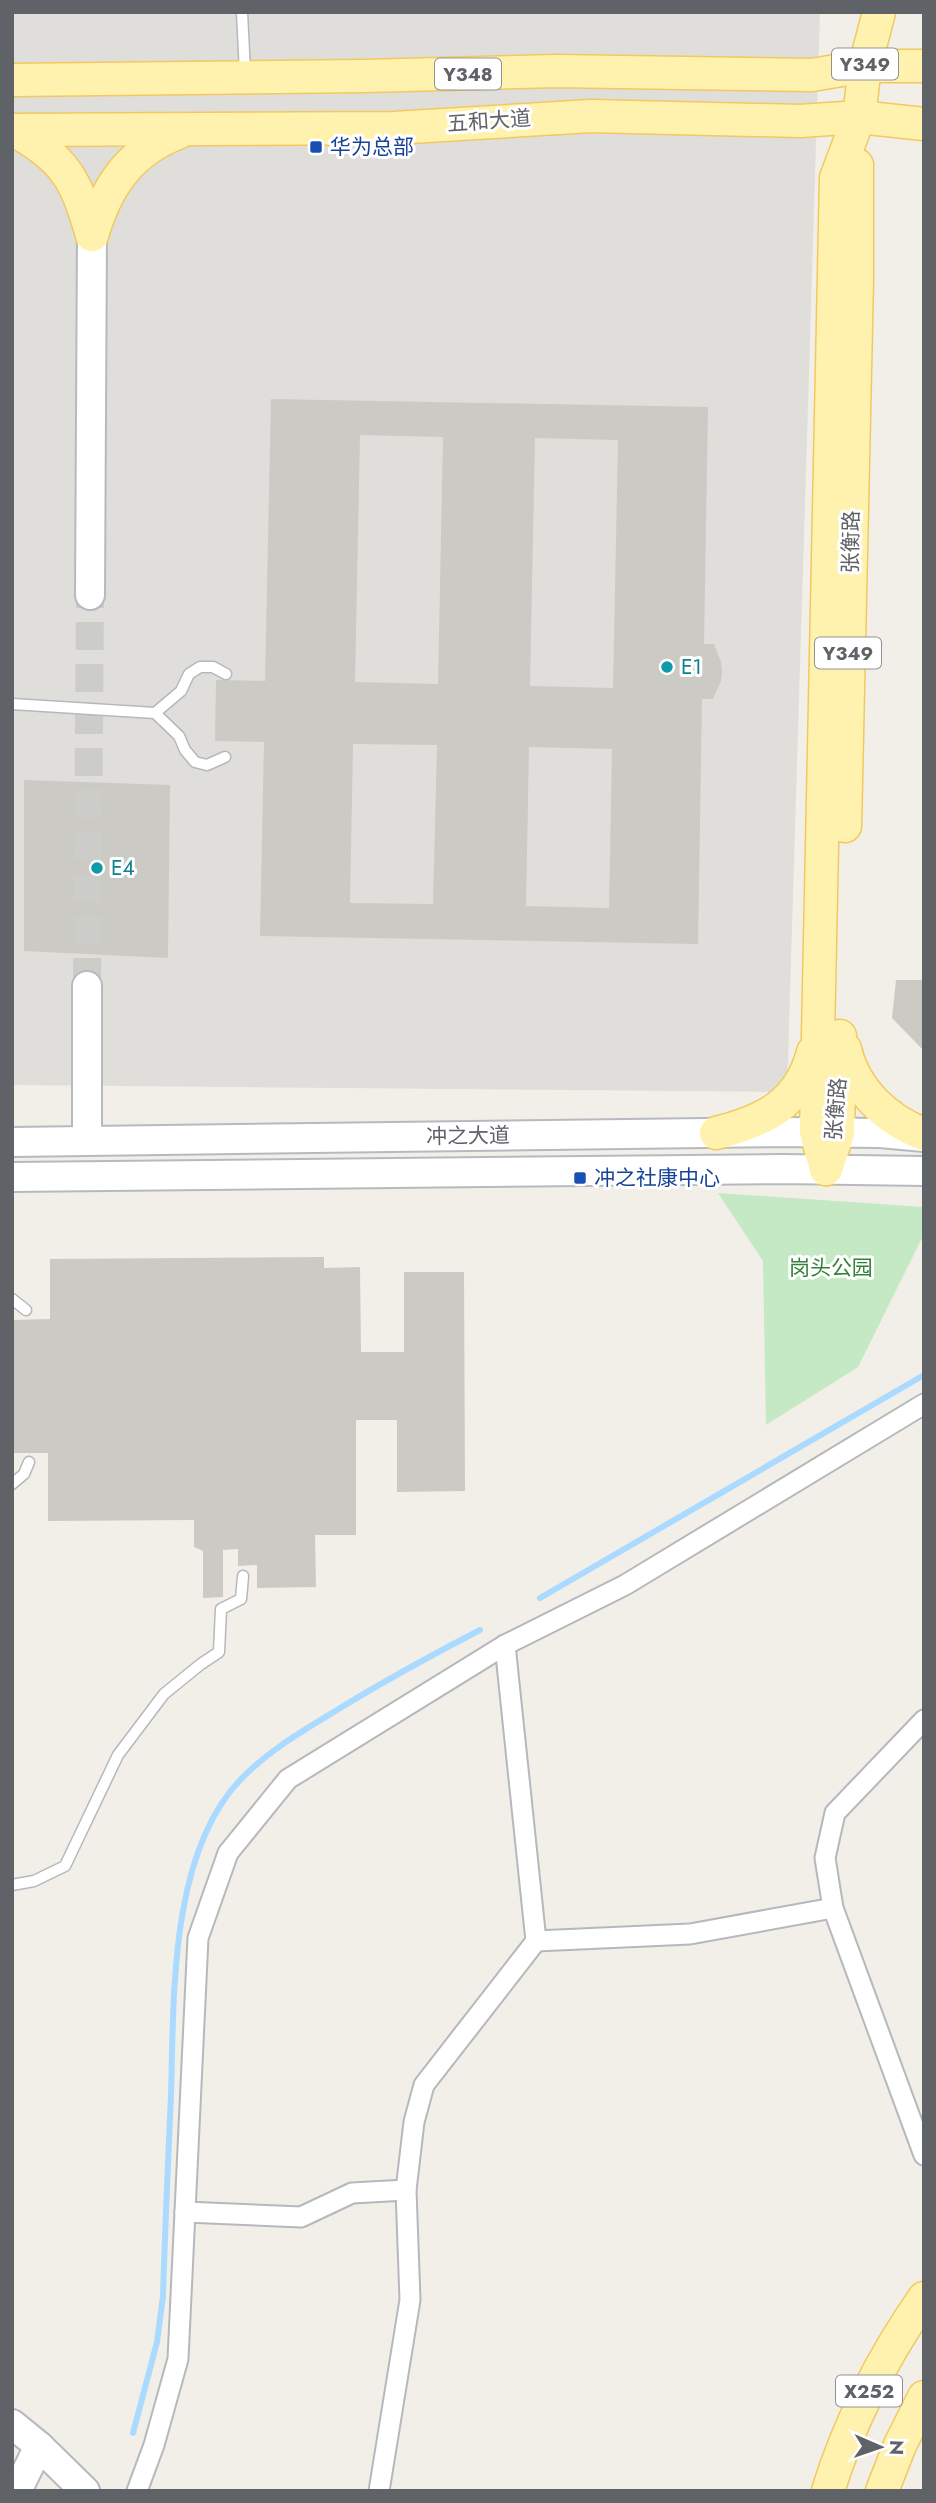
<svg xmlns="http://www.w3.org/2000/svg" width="936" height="2503" font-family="Jost,'Noto Sans SC',sans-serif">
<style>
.industrial{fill:#e0deda}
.green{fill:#c5e8c5}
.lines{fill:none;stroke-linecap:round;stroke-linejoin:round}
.stream{stroke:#aadaff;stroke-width:6}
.building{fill:#cccac5;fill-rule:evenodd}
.secondary-tunnel{stroke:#ccccc8;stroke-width:28;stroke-dasharray:28 14;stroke-linecap:butt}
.lane-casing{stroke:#b5b8bc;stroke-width:13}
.street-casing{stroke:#b5b8bc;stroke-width:23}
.secondary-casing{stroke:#b6babf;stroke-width:32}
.primary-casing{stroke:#f2c960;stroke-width:35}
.lane{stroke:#fff;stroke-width:10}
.street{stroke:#fff;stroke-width:19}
.secondary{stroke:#fff;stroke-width:28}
.primary{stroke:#fff2af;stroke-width:32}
.transit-dot{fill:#1a4fb4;stroke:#fff;stroke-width:2.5}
.culture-dot{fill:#0f9aa8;stroke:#fff;stroke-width:2.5}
.labels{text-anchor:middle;stroke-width:6;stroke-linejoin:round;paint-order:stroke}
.shield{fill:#fff;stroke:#8f9295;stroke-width:2}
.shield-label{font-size:19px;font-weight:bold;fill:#5f6368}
.street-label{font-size:21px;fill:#5f6368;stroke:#fff}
.transit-label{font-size:21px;fill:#164399;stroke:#fff;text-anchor:start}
.culture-label{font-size:21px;fill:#0d838f;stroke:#fff;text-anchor:start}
.park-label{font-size:21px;fill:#348238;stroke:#fff}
</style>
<rect width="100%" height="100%" fill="#f1efe8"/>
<!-- industrial -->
<path class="industrial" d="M12,12H820L787,1092L12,1085Z"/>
<!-- green -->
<path class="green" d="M718,1193L924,1207V1234L858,1367L766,1425L763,1261Z"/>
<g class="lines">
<!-- stream -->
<g class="stream">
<path d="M540,1598L924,1375"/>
<path d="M133,2433L157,2342L163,2296C165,2229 168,2162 171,2095C174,1997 169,1851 243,1777C271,1749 304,1730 337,1710C384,1681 432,1655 480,1630"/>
</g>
</g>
<!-- building -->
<g class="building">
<path d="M271,399L708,407L704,644H714L721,662L722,672L721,681L713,699H702L698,944L260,936L264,742L215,741L216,680L265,681ZM360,435L443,437L438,684L355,682ZM535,438L618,440L613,688L530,686ZM353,744L437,745L433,904L350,903ZM529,747L612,749L609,908L526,906Z"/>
<path d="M24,780L170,785L168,958L24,951Z"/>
<path d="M896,980H924V1051L892,1018Z"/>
<path d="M324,1257V1268L360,1267L361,1352H404V1272H464L465,1491L397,1492V1420H356V1535H315L316,1587L257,1588V1565L238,1566V1549L223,1550V1597L203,1598V1551L194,1547V1520L48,1521V1453H12V1320L50,1319V1259Z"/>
</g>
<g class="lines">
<!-- secondary-tunnel -->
<path class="secondary-tunnel" d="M87,986L90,595"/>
<!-- lane casing -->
<g class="lane-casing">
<g id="lane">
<path d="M242,12L245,73"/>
<path d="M12,704L155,713L179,736L185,750L195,762L207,765L225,757"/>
<path d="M155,713L181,691L189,674L200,667H213L226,674"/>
<path d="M12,1299L26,1310"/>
<path d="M12,1484L24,1474L29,1462"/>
<path d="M12,1885L34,1881L65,1866L118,1755L164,1694L201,1664L219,1652L221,1609L241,1599L243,1576"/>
</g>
</g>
<!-- street casing -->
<g class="street-casing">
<g id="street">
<path d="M924,1720L835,1813L825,1858L833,1908L924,2155"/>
<path d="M536,1941L690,1934L833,1908"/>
<path d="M185,2212L301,2217L352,2193L406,2190"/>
<path d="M137,2491L154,2445L178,2359L198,1938L228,1853L288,1779L505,1645L625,1585L924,1404"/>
<path d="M379,2491L410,2300L406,2190L414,2122L424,2085L536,1941L505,1645"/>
</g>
</g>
<!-- secondary casing -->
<g class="secondary-casing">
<g id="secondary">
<path d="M90,595L92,235"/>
<path d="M87,1141V986"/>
<path d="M12,1142L784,1132L880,1133L924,1137"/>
<path d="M12,1177L783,1169L924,1171"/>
<path d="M12,2424L39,2446L85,2491"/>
<path d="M17,2491L39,2446"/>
</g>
</g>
<!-- primary casing -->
<g class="primary-casing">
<g id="primary">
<path d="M12,80L364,76L556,71L812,75L865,66H924"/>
<path d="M12,130L394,128L591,116L800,121L859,117L924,124"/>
<path d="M14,130C66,161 75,177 92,235"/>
<path d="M92,235C107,185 130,151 180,132"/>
<path d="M845,826L857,279V165"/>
<path d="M845,1049C854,1089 886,1120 924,1134"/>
<path d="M716,1133C764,1121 800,1104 813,1052"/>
<path d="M826,1169L816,1132L836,178L859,117L865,66L879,12"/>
<path d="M826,1169L838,1133L840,1036"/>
<path d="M828,2491C849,2423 883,2357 924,2298"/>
<path d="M882,2491L900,2445L924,2397"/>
</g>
</g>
<!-- lane -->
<use href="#lane" class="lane"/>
<!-- street -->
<use href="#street" class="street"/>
<!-- secondary -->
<use href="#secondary" class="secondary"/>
<!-- primary -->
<use href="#primary" class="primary"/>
</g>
<!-- markers -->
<g class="transit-dot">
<rect x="309" y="140" width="14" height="14" rx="3.5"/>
<rect x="573" y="1171" width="14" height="14" rx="3.5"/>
</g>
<g class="culture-dot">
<circle cx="667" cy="667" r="7"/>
<circle cx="97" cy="868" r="7"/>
</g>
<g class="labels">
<!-- shield labels -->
<g class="shield">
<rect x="832" y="48.5" width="66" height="31" rx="5"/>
<rect x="435" y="58.5" width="66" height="31" rx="5"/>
<rect x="815" y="637.5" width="66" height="31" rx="5"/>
<rect x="836" y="2375.5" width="66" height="31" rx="5"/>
</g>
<g class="shield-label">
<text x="865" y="71">Y349</text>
<text x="468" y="81">Y348</text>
<text x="848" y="660">Y349</text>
<text x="869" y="2398">X252</text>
</g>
<!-- street labels -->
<g class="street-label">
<text transform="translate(489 121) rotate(-4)" y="7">五和大道</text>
<text transform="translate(851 542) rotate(-89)" y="7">张衡路</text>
<text transform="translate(836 1109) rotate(-85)" y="7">张衡路</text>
<text transform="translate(468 1136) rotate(-1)" y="7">冲之大道</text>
</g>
<!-- transit labels -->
<g class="transit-label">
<text x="330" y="154">华为总部</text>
<text x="594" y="1185">冲之社康中心</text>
</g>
<!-- culture labels -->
<g class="culture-label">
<text x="681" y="674">E1</text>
<text x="111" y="875">E4</text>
</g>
<!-- park labels -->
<g class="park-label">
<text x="831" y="1275">岗头公园</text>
</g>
</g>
<!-- border -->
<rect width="936" height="2503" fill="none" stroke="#5f6368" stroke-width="28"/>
<!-- north arrow -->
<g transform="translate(880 2447) rotate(92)" stroke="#ffffff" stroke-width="5" paint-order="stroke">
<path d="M0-5L12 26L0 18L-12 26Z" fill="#5f6368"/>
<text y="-10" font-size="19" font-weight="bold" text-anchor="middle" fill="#5f6368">N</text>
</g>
</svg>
